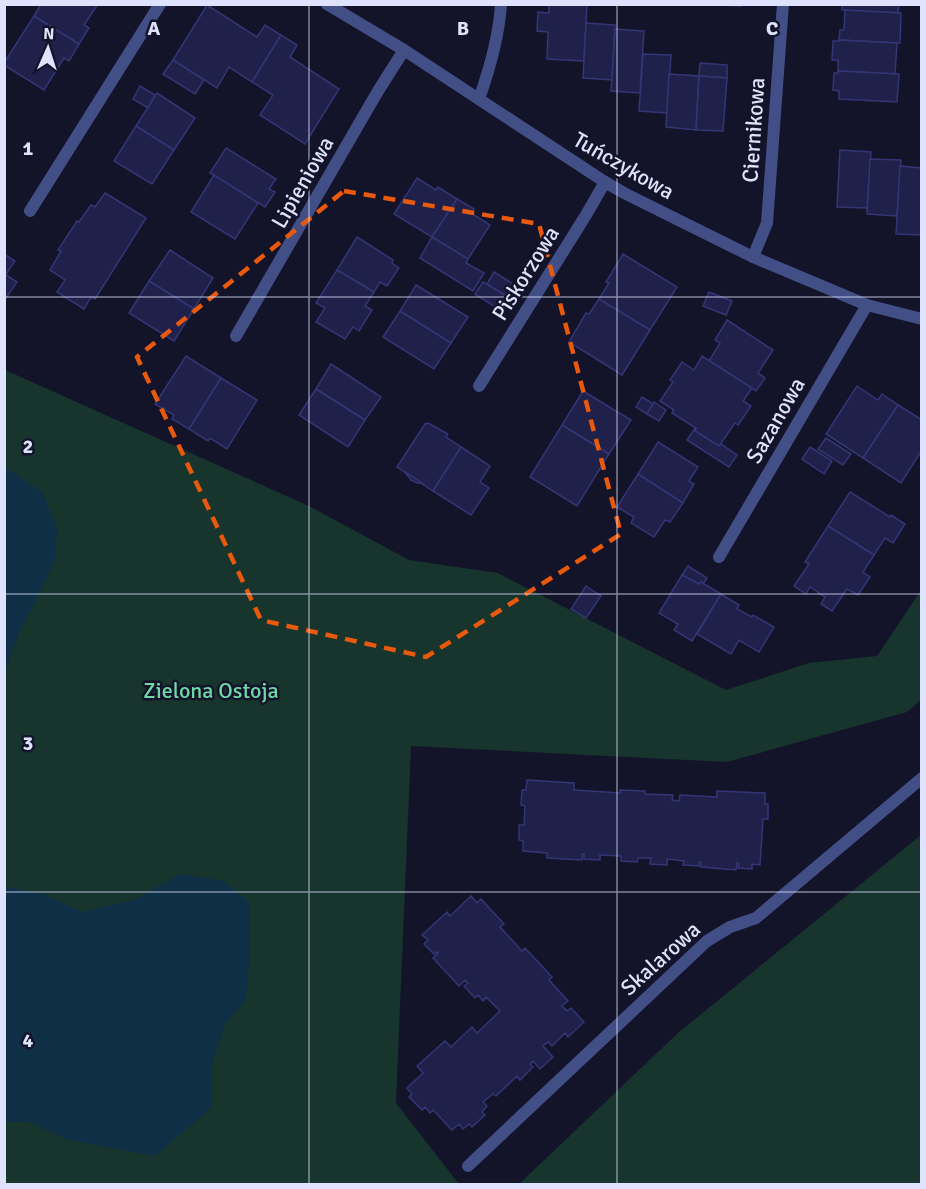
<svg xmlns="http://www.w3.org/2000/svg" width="926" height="1189" font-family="Signika,sans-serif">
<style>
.green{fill:#17342d}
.water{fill:#0f2f47}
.building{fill:#20214a;stroke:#343574;stroke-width:1.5}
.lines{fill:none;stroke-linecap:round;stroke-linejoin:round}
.street{stroke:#424e86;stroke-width:12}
.marked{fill:none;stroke:#e8590c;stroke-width:4.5;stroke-dasharray:12 8;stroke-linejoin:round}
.grid{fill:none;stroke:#dfe2fd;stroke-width:1.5;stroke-opacity:0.55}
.labels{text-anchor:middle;stroke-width:5;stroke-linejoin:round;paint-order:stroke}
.street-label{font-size:22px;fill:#dfe2fd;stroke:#13142a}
.park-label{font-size:22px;fill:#6ed9a8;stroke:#13142a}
.grid-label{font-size:20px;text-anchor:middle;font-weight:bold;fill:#dfe2fd;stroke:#13142a;stroke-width:5;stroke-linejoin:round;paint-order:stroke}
</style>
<rect width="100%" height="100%" fill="#13142a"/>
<!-- green -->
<g class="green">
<path d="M5,370L309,506L409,560L498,573L726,690L809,663L877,656L921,590V700L907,712L727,762L411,746L396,1103L459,1184H5Z"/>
<path d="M921,835V1184H519L678,1033Z"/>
</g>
<!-- water -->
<g class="water">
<path d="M5,469H8L43,493L57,529L55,559L38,597L18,634L5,674Z"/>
<path d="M180,874L223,881L249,902L250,953L246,1000L225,1024L212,1064L211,1108L155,1156L69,1140L29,1122H5V887L40,893L82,912L134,900Z"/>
</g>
<!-- building -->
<g class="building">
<path d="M41,4H98L84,25L89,28L79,44L34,16Z"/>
<path d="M549,4H587L584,61L547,59L548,32L537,31L538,12L549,13Z"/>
<path d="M702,4H741V6Z"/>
<path d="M842,4H899L898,13L842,10Z"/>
<path d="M207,5L257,37L265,25L281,35L252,82L229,67L217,88L173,60Z"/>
<path d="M845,10L901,13L900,43L839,40L840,30H844Z"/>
<path d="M34,16L79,44L69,61L64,58L44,90L4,65V63Z"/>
<path d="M586,23L615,25L612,80L583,78Z"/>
<path d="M615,29L644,31L640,93L611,91Z"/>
<path d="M281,35L297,45L290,57L339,89L305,144L260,115L273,95L252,82Z"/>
<path d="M839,40L897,43L895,74L838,71V60H832L833,41H839Z"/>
<path d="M643,54L671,55L667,113L639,111Z"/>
<path d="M173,60L204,80L195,94L163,74Z"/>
<path d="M700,63L727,65V78L699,76Z"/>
<path d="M838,71L899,74L897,102L839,99V91L833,90L834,73H838Z"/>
<path d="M669,74L699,76L696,130L666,127Z"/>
<path d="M699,76L727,78L723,131L696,130Z"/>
<path d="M140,86L155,95L148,108L133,99Z"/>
<path d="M157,93L195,118L174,150L136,126Z"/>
<path d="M136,126L174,150L152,184L114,161Z"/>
<path d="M226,148L276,179L269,189L275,192L265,207L210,173Z"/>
<path d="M840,150L871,152L867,208L837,207Z"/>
<path d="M870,159L901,160L897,216L867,214Z"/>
<path d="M900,166L922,168V235L896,234Z"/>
<path d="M214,175L258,203L235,239L191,212Z"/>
<path d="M417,178L436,190L438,187L457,199L432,237L394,214Z"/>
<path d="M105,193L146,218L95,299L91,297L84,309L57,292L65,280L50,270L61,251L58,250L77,221L79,222L91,205L95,207Z"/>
<path d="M457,199L474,209L471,213L490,225L468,259L432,237Z"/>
<path d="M357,237L393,260L392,263L399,268L387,286L380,282L374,292L337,270Z"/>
<path d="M432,237L468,259L466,263L484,273L473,291L420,258Z"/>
<path d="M170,250L213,278L194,309L149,281Z"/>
<path d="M4,254L15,261L4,277Z"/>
<path d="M623,254L677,287L650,330L599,299L609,283L606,282Z"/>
<path d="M337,270L374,292L365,306L372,310L359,331L353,327L345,339L316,322L325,308L316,303Z"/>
<path d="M494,272L515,285L508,297L487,284Z"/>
<path d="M6,275L17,282L4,301V277Z"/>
<path d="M149,281L194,309L174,341L129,313Z"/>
<path d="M483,282L508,297L500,310L475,294Z"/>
<path d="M416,285L468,317L451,343L400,311Z"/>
<path d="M709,292L732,301L726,315L703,306Z"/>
<path d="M599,299L650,330L622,375L569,342L586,313L589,314Z"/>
<path d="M400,311L451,343L434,369L383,337Z"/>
<path d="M727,320L773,350L758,373L765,378L756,391L709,361L720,343L715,340Z"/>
<path d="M186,356L221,378L189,429L172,419L174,415L155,404Z"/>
<path d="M702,356L752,388L743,401L751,406L738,425L735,423L719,446L695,431L696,428L672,413L674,410L660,401L673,382L670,380L682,362L694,370Z"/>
<path d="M331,364L381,397L365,420L316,389Z"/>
<path d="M221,378L257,400L227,449L210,438L208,441L189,429Z"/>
<path d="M857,386L878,400L882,394L898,405L863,458L826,434Z"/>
<path d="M316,389L365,420L348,447L299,415Z"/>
<path d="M583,391L631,420L609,454L562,425Z"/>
<path d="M642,397L653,404L647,414L636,407Z"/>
<path d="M654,402L666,410L659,421L647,414Z"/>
<path d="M898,405L922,420V450L901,483L863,458Z"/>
<path d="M428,423L448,434L446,437L461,447L433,491L397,467L425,424Z"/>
<path d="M562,425L609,454L577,506L530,477Z"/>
<path d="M695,428H696L695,431L719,446L721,444L737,455L729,467L687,440Z"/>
<path d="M826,438L851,454L843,465L818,449Z"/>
<path d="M658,442L698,467L689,481L694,484L683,503L638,474Z"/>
<path d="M461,447L490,466L480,482L489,488L471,515L433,491Z"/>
<path d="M810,447L832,461L824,474L802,459Z"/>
<path d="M405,472L422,483H417L411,480Z"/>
<path d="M638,474L683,503L670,522L665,520L654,537L631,523L634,517L617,507Z"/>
<path d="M850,492L890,517L891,515L905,524L893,543L885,538L874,555L828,526Z"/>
<path d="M828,526L874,555L863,572L870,577L858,595L847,589L832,611L821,604L825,597L810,587L806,594L794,586L809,564L805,562Z"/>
<path d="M688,566L707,578L703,584L701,582L699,584L682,575Z"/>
<path d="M682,575L699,584L701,582L721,594L692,641L674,630L678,624L659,613Z"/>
<path d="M586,586L601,596L586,618L571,609Z"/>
<path d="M721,594L739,605L737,609L752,617L753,615L774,627L759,652L739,640L731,654L697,634Z"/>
<path d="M527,780L574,783V790L620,793V790L645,791V794L673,795L672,800L679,801L680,795L717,797V791L765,793V804H768V819H763L760,865L752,864V869L738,868L739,864L737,863L736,870L701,867V862H699V866L683,865L684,861L667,859V865L650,864L651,858H638L637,862L621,861V856L600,855V860L584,859V854H582V860L547,858V853L523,851V841L519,840V825H524L525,806L521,805L522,790H526Z"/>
<path d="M471,896L477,903L481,899L504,924L500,927L522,951L525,948L552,977L549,980L568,1001L562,1006L567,1011L571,1008L584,1022L568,1037L565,1033L552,1046L548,1042L543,1046L553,1057L540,1069L533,1061L530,1064L533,1067L520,1080L517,1076L496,1096L493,1094L483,1102L487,1106L482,1112L485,1115L472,1127L469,1124L463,1129L459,1124L452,1130L433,1110L430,1113L425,1107L422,1110L409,1097L412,1094L407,1088L423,1073L417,1066L445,1041L451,1047L472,1027L477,1033L500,1011L486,997L483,1001L478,995L475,998L464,986L468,983L465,980L459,986L433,958L438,953L437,952L434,954L424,944L428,940L422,935L447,912L450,916Z"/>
</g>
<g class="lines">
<!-- street -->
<g class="street">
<path d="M327,4L404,50L605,182L624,193L753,257L867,305L922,319"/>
<path d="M479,99C490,68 499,37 501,4"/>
<path d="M30,211L160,4"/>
<path d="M753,257L767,223L783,4"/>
<path d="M236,336L378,91L404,50"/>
<path d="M479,386L586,215L605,182"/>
<path d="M719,557L867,305"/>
<path d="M468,1166L707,941L730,927L756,918L922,778"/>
</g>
</g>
<!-- marked area -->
<path class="marked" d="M344,191L539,224L621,534L426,657L261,620L137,357Z"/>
<!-- grid -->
<path class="grid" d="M309,4V1184M617,4V1184M4,297H922M4,594H922M4,892H922"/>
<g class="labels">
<!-- street labels -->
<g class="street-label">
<text transform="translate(753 130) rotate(-86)" y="8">Ciernikowa</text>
<text transform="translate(624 165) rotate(30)" y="8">Tuńczykowa</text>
<text transform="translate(302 182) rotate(-60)" y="8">Lipieniowa</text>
<text transform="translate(525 273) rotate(-58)" y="8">Piskorzowa</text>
<text transform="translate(775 420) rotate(-60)" y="8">Sazanowa</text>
<text transform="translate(660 958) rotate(-42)" y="8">Skalarowa</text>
</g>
<!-- park labels -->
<g class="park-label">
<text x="211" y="698">Zielona Ostoja</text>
</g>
</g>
<g class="grid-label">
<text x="154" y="35">A</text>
<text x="463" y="35">B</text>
<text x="772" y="35">C</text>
<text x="28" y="155">1</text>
<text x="28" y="453">2</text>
<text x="28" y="750">3</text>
<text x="28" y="1047">4</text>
</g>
<!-- border -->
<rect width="926" height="1189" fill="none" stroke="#dfe2fd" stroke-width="12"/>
<!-- north arrow -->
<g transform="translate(48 48) rotate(3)" stroke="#13142a" stroke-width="4.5" paint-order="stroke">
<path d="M0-4.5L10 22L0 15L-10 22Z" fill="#dfe2fd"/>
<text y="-9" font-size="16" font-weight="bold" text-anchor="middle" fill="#dfe2fd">N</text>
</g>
</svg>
